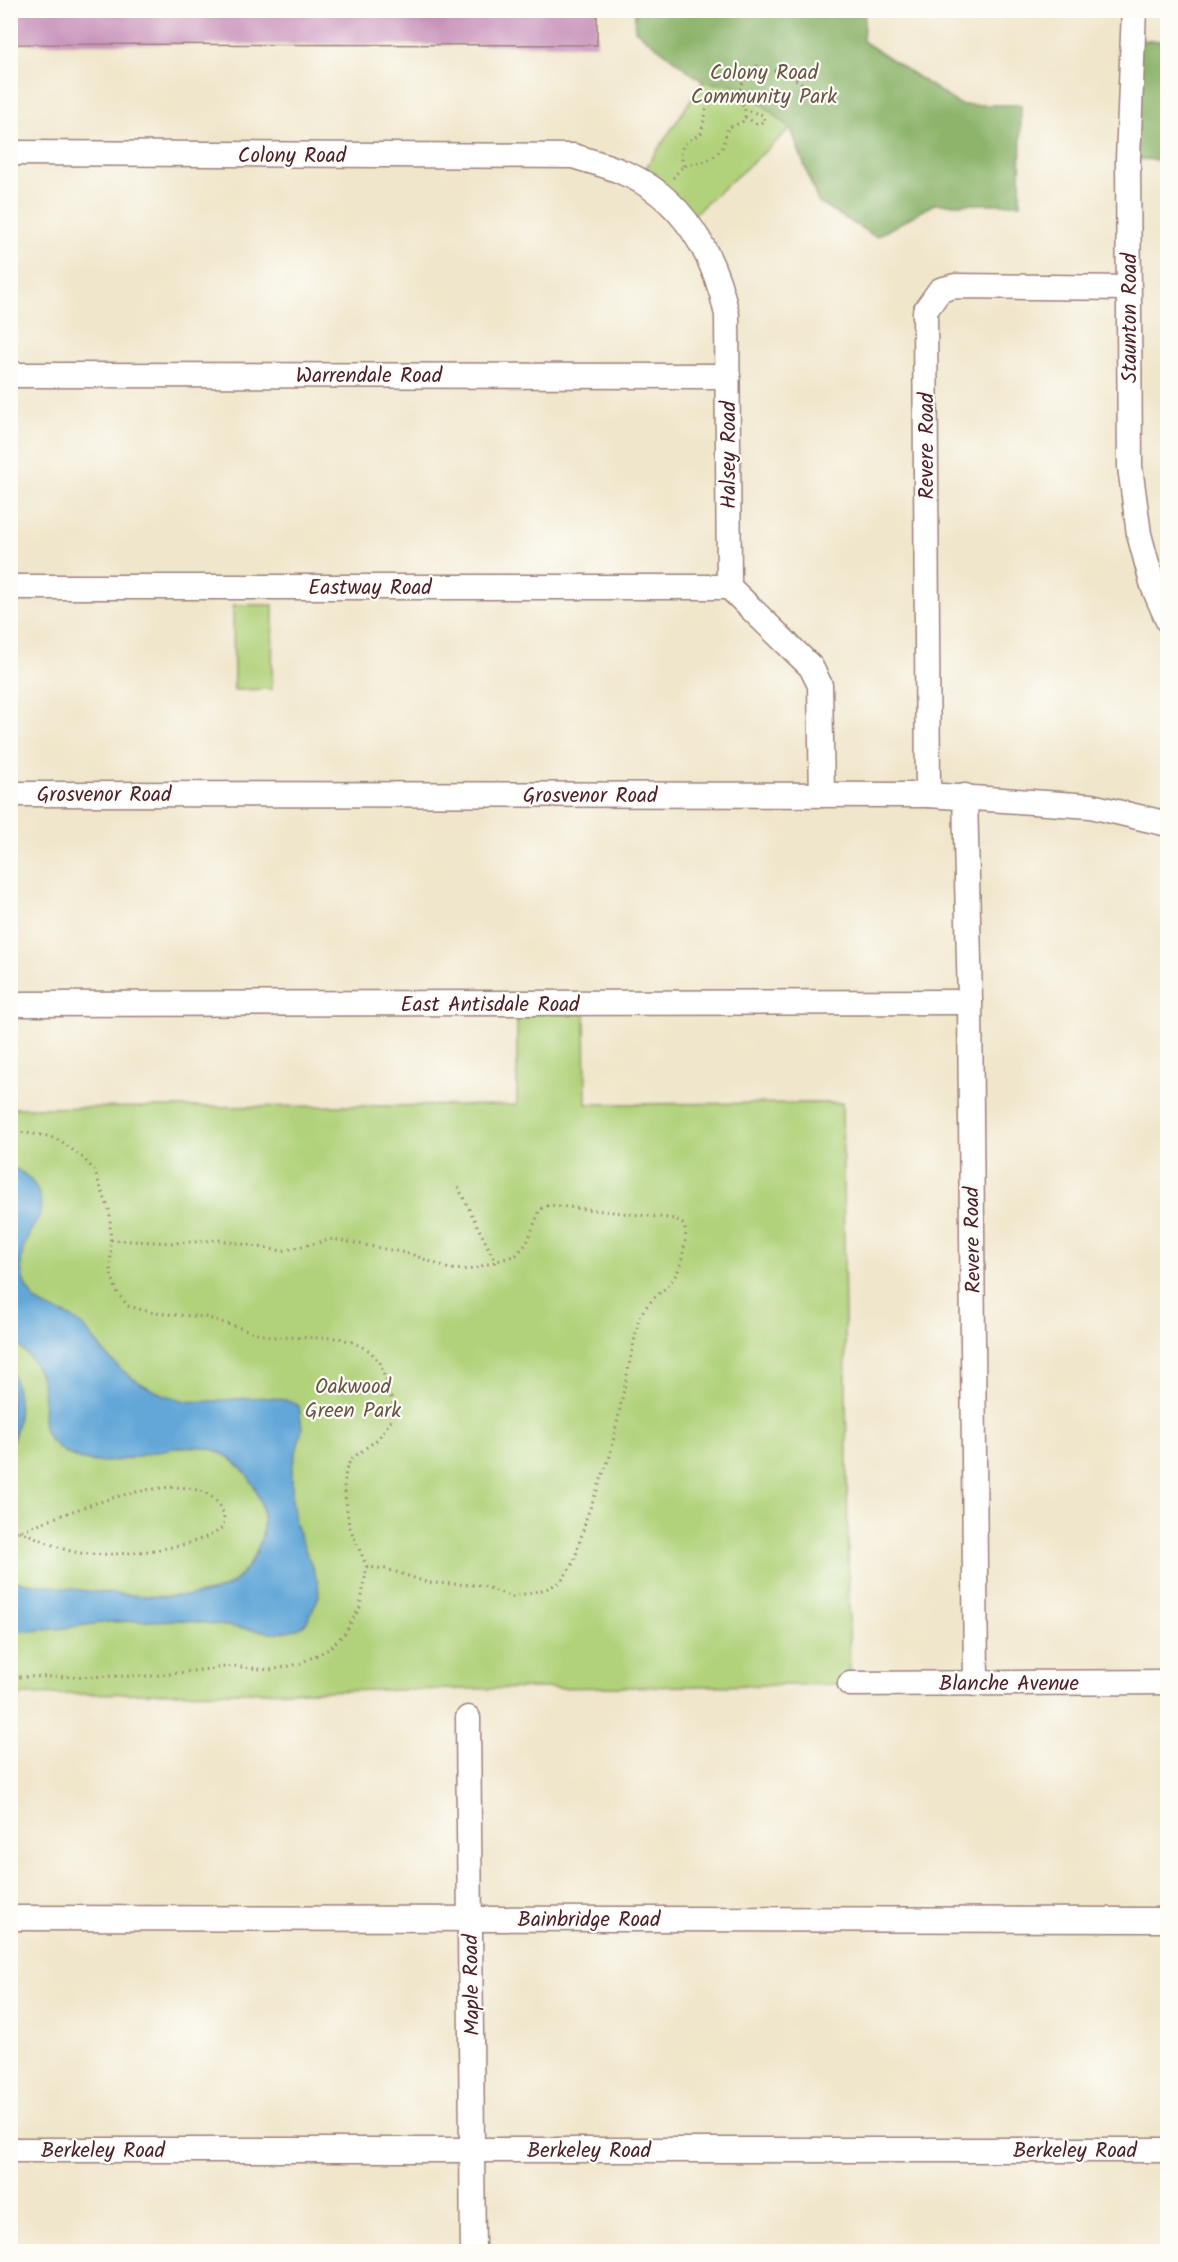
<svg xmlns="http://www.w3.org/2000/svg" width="1178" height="2262" font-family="Kalam,sans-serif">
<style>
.green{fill:#b1d27a;stroke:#7e7852;stroke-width:1.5}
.forest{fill:#8cb46a;stroke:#6b6a4a;stroke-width:1.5}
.water{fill:#62a7d8;stroke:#566382;stroke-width:1.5}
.building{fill:#c891b9}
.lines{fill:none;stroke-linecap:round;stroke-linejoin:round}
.minor-casing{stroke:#9d827b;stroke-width:27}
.path{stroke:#9d827b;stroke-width:3;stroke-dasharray:1.5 4.5;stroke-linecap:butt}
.minor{stroke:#fff;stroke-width:24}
.labels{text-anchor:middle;stroke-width:4.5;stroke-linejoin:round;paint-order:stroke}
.park-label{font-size:21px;fill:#695543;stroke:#fdfcf7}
.street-label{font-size:21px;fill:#4a1f2b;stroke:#fdfcf7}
</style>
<rect width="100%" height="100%" fill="#fdfcf7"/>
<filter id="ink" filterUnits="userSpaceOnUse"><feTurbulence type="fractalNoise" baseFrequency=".0167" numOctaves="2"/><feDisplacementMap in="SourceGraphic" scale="12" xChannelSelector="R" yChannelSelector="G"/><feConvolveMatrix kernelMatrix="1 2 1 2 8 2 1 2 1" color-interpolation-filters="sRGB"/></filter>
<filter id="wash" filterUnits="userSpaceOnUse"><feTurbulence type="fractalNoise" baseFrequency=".008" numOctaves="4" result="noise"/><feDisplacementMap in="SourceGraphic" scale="24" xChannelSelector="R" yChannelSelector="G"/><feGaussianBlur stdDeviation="1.35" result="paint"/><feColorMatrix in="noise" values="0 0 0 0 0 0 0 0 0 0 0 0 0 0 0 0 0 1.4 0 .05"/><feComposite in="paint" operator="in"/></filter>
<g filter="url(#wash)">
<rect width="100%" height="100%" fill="#f0e6cb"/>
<!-- green -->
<g class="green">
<path d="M750,11L840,85L686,221L637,181Z"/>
<path d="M233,605H273L272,689L234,690Z"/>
<path d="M517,1013H585L586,1104L842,1103L850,1684L11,1695L10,1108L517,1105Z"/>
</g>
<!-- forest -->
<g class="forest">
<path d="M635,11H865L863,41L960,105H1021L1020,204H934L876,237L818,202L791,129L741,86L703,82L635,30Z"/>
<path d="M1132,40L1167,41V160L1128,159Z"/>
</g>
<!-- water -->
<g class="water">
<path d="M11,1167C29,1174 44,1190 40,1212C39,1219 33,1225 30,1232C19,1253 17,1276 32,1296C41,1309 62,1311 75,1320C87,1328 94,1340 103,1351C122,1375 156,1396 187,1401C220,1405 271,1388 299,1406L302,1429L292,1468V1497L295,1524L318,1582L319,1596L308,1620L300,1628L278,1633L182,1620L108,1622L57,1629L11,1632V1581C64,1587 180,1609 226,1587C237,1581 245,1570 251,1561C261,1546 266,1527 262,1509C257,1484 241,1461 217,1451C168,1432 114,1481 66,1453C30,1431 49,1414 42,1382C37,1363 25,1351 11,1339Z"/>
<path d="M11,1370C20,1393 22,1421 11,1444Z"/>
</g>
<g id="blocks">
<!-- building -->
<path class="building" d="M10,10H597V45L10,44Z"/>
</g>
</g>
<g filter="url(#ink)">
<use href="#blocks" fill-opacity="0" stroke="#9d827b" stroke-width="1.5"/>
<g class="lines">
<!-- minor casing -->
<g class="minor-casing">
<g id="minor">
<path d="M1134,10L1128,159L1130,467L1139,534L1153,586L1168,621"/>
<path d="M10,153L573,156C589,161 607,165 622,172C682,196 715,255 727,315L729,587L811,667L820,685L822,795"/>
<path d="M10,375L728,376"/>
<path d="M10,587H729"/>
<path d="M10,794L928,795L1091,806L1168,824"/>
<path d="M928,795L925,311L940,290L955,286L1128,288"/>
<path d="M965,796L970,1002L976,1684"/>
<path d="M10,1004L970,1002"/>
<path d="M850,1684L1168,1682"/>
<path d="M468,1718L473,2252"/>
<path d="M10,1918L1168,1920"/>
<path d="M10,2150H1168"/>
</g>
</g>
<!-- path -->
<g class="path">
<path d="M736,101L746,73L757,66L785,73L821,95"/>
<path d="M745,117L757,124L765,121L763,115L745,110"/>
<path d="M673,178L683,166L706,161L716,155L722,148L728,128C732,126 738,124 742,122C745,119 745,116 745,112C744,96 723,98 712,102L707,108L701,133C684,145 678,142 683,166"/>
<path d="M10,1131L48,1136L61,1141L83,1158L94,1170L110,1212L111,1274L118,1294L128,1306L154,1313L205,1317L270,1337L339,1338L352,1342L370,1351L380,1363L393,1404L390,1422L378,1439L351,1459L346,1470L344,1485L349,1526L367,1567L360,1607L345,1633L329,1649L299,1664L270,1670L233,1666L152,1676L10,1677"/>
<path d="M458,1187L496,1263"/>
<path d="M111,1240L174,1243L219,1240L282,1251L333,1239L411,1254L449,1269L469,1270L516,1255L527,1243L540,1209L549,1205L676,1219L684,1225C687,1234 685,1244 683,1253C676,1292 656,1287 639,1318L610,1456L587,1516L574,1562L561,1582L546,1589L512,1597L481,1585L429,1583L387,1569L367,1567"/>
<path d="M10,1532L19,1531C60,1517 184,1460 218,1503C223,1510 226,1519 222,1528C199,1549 105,1559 75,1552C55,1548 37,1537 19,1531"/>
</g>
<!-- minor -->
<use href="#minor" class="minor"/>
</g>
</g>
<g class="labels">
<!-- park labels -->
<g class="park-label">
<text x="764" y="79">Colony Road<tspan x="764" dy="24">Community Park</tspan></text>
<text x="353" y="1393">Oakwood<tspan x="353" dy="24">Green Park</tspan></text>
</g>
<!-- street labels -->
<g class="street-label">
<text x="292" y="162">Colony Road</text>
<text transform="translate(1129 318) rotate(-90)" y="7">Staunton Road</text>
<text x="369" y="382">Warrendale Road</text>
<text transform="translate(926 446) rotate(-90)" y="7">Revere Road</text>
<text transform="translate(728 455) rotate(-90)" y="7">Halsey Road</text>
<text x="370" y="594">Eastway Road</text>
<text x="104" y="801">Grosvenor Road</text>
<text x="590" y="802">Grosvenor Road</text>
<text x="490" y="1011">East Antisdale Road</text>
<text transform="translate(972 1240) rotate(-91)" y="7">Revere Road</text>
<text x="1009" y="1690">Blanche Avenue</text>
<text x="589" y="1926">Bainbridge Road</text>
<text transform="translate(471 1985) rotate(-91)" y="7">Maple Road</text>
<text x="103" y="2157">Berkeley Road</text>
<text x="589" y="2157">Berkeley Road</text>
<text x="1075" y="2157">Berkeley Road</text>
</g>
</g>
<!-- margin -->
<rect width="1178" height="2262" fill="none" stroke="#fdfcf7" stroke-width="36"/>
</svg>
